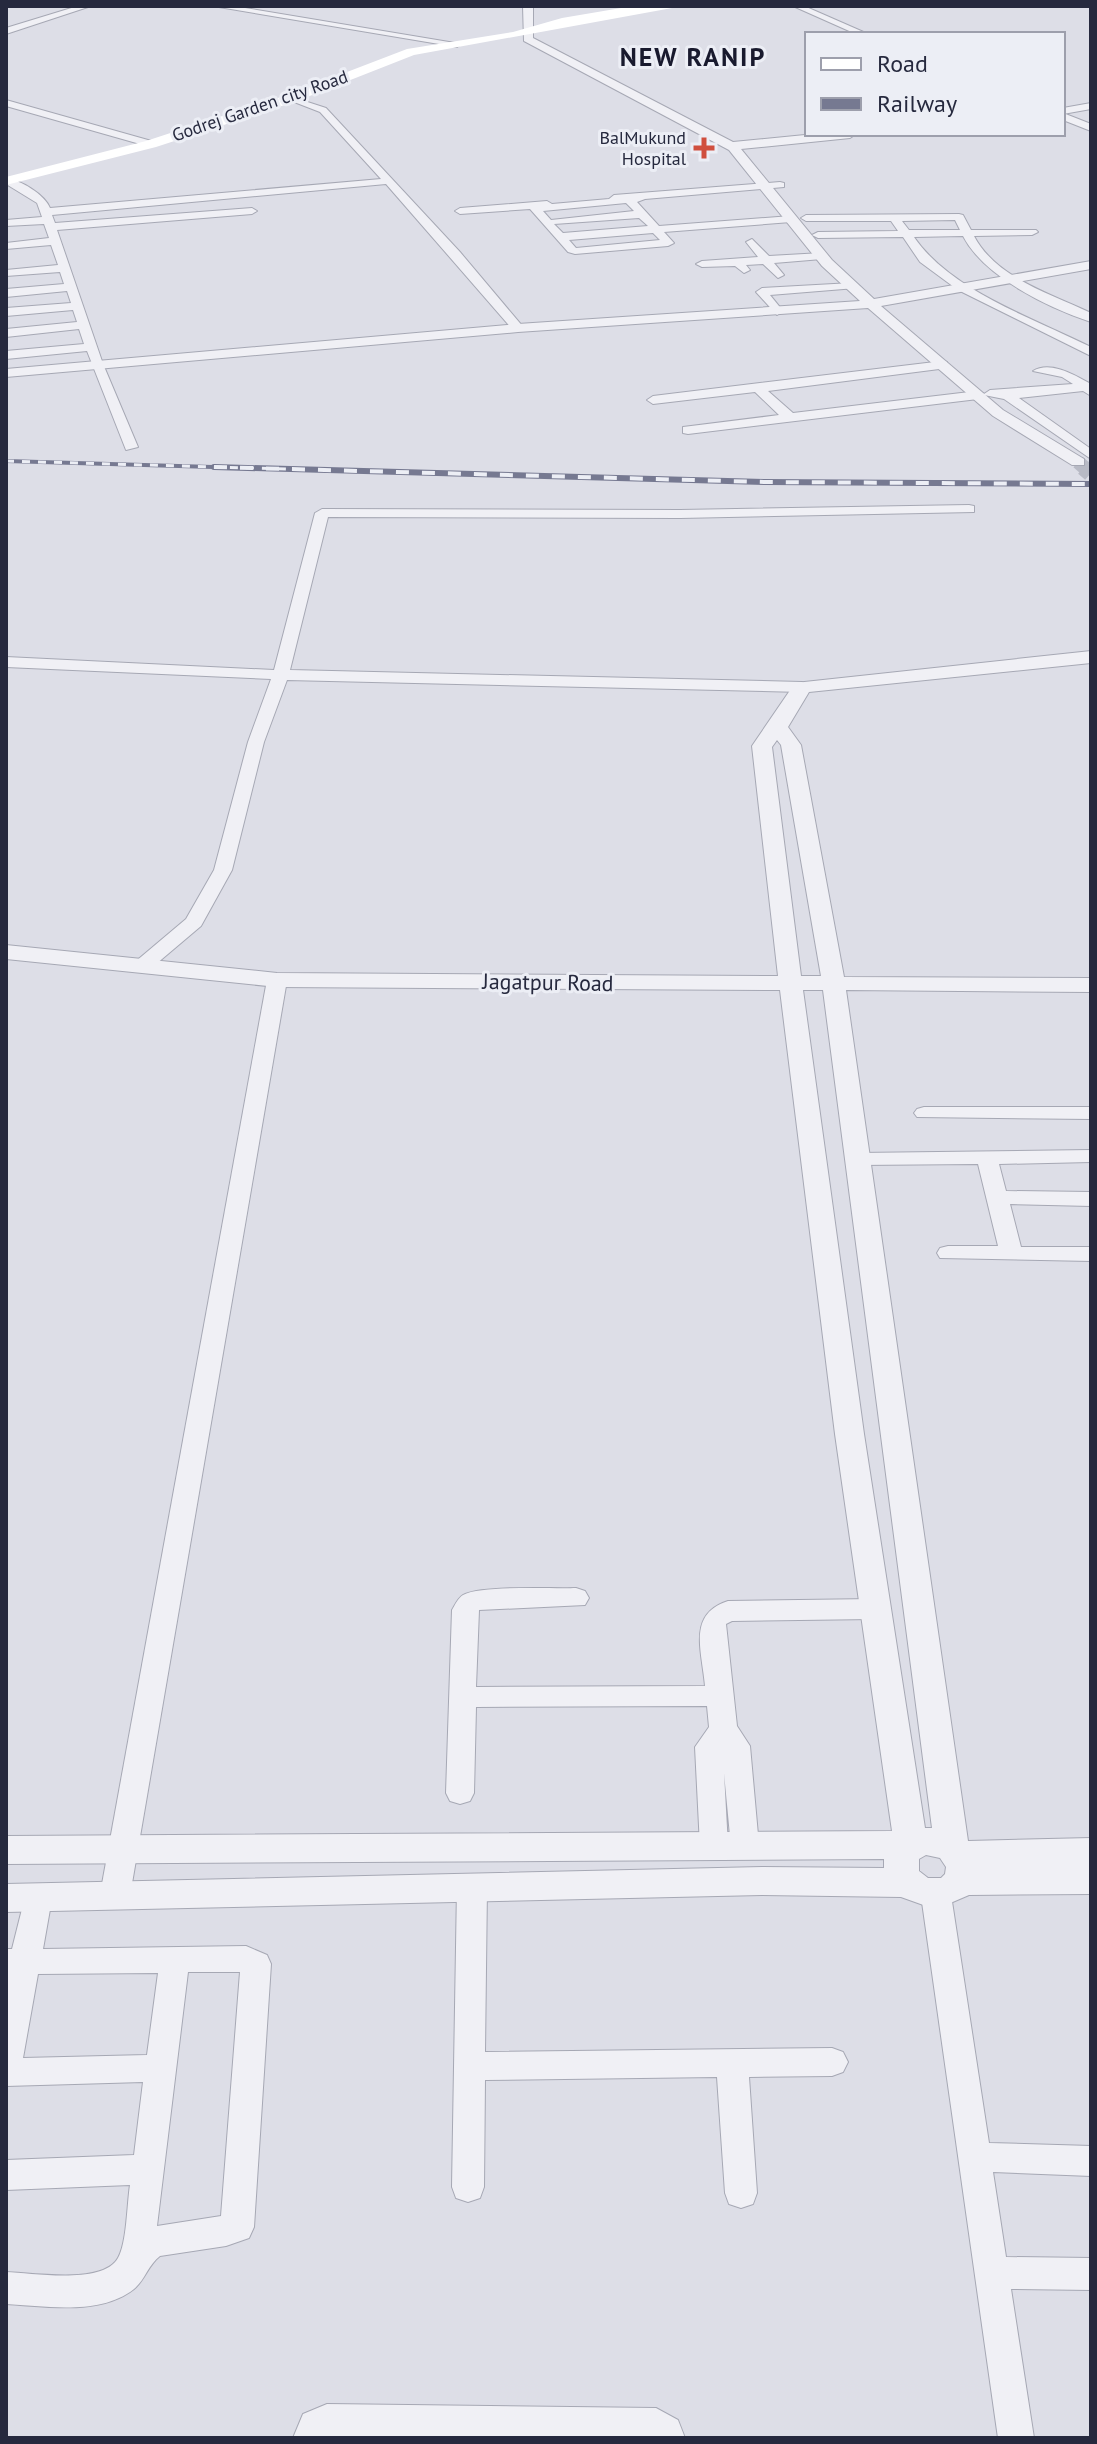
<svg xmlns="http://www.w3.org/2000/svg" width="1097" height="2444" font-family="'PT Sans',sans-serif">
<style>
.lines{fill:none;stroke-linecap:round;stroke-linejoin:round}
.tertiary-tunnel-far1{stroke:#b8bac5;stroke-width:14;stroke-dasharray:14 7;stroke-linecap:butt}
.tertiary-tunnel{stroke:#b8bac5;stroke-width:18;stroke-dasharray:18 9;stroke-linecap:butt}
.minor-casing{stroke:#a6a8b4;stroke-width:2}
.tertiary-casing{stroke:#a6a8b4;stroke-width:2}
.minor{fill:#f0f0f5;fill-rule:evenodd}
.tertiary{fill:#f0f0f5;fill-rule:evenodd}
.secondary{fill:#fff;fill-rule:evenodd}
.rail-far1-casing{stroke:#767991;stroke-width:4}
.rail-casing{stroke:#767991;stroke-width:6}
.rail-far1{stroke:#eceef5;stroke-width:3;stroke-dasharray:8;stroke-linecap:butt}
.rail{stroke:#eceef5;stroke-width:4;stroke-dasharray:13;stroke-linecap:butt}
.poi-dot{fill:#d04f3e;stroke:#eceef5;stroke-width:3}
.labels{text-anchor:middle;stroke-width:6;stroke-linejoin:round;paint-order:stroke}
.far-street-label{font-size:18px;fill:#26293e;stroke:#eceef5}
.far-poi-label{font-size:18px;fill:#26293e;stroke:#eceef5;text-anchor:end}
.street-label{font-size:22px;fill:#26293e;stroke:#eceef5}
.far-district-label{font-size:26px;font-weight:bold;letter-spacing:2px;fill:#191a2e;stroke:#eceef5}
</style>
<rect width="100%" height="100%" fill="#dddee7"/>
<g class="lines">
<!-- tertiary-tunnel-far1 -->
<path class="tertiary-tunnel-far1" d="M1078,462L1086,469"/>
<!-- tertiary-tunnel -->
<path class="tertiary-tunnel" d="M1084,467L1091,473"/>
<!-- minor casing -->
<g class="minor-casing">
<g id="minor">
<path d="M78,6H91L6,34V28Z"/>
<path d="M213,6H233L461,44L457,47Z"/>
<path d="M793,6H804L868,34H856Z"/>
<path d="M289,96L326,108L460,252L524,328L514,331L386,184L52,215L55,223L252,208L257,211L252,214L57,230L103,364L138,447L126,450L87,351L6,359V351L84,344L79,329L6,337V329L77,322L73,310L6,316V308L71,303L67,291L6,297V289L64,284L60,272L6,276V270L58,265L51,245L6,249V243L49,238L44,224L6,226V220L42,217L37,203L6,184V179C20,179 45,195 50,208L381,179L320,112L289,100Z"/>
<path d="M6,100L155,142L156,144L147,146L6,106Z"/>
<path d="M1063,113L1091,124V131L1063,120Z"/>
<path d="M780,182L784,183V187L645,199L637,202L659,226L791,216L796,219L791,222L664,232L674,243L668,246L575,254L568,252L530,209L460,214L455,211L460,208L547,201L552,204L609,199L614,195ZM626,203L634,211L551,220L543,211ZM639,218L648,226L563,233L554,224ZM653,233L660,240L576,248L569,240Z"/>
<path d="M959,214L963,215L971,230H1036L1038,232L1032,235L974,236C996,278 1051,294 1091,313V322C1049,308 984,277 963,236L914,237C951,291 1033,318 1091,347V356L958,290L920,262L903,237L818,238L812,235L818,232L898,231L891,221H806L801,218L806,215ZM955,220L960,230H909L902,221Z"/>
<path d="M752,239L769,256L822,253L828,256L822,259L774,263L784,275L778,278L763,264L746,265L750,270L744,273L735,266L702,267L696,264L702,261L758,257L746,242Z"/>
<path d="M852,283L858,286L856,288L770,295L783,311L777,315L756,292L762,288Z"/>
<path d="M943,361L947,362V368L768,391L793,413L978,391L984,394L990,390L1073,384L1062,377L1033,371C1050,360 1075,375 1091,384V396L1083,391L1019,398L1091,449V459L1004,399L984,395L978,399L688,434L683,433V427L779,415L755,392L653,404L647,400L653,396Z"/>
<path d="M969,505L974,506V512L680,518L328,517L290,670L802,682L810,687L802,692L287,680L264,742L232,870L201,926L149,970H135L132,966L135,962L186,919L214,870L248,742L271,679L6,667V657L274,670L315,513L322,509L680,510Z"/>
<path d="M277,974L287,980L130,1895L125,1904L115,1907L105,1904L100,1895L267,980Z"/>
<path d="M924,1107H1091V1119L917,1117L914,1113L917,1109Z"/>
<path d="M1091,1150V1162L999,1164L1006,1191L1091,1192V1206L1010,1204L1021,1247H1091V1261L940,1258L937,1253L940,1248L948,1246H998L978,1164L858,1165L847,1159L858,1153Z"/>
<path d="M576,1588L585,1591L589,1598L585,1605L479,1610L476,1687L705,1686C702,1651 687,1614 728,1601L874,1599L883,1602L887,1609L883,1616L874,1619L732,1621L726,1624L737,1726L750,1746L759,1846L755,1854L745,1858L735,1854L731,1846L724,1773L728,1846L724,1854L714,1858L704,1854L700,1846L695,1747L709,1727L707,1706L476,1707L474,1793L470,1801L460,1804L450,1801L446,1793L452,1610C455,1605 458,1598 463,1595C481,1585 552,1589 576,1588Z"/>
<path d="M472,1875L482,1878L487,1887L485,2052L832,2048L843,2052L848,2062L843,2072L832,2076L749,2077L757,2193L753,2204L741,2208L729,2204L725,2193L717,2077L485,2080L484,2187L480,2198L468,2202L456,2198L452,2187L457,1887L462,1878Z"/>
<path d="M936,1883L946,1886L951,1895L989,2143L1091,2146V2176L993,2172L1006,2257L1091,2258V2290L1011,2289L1034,2438H998L921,1895L926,1886Z"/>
<path d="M37,1886L47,1889L52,1898L43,1949L246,1946L267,1955L271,1964L254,2227L249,2238L226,2246L160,2256C148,2265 145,2280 134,2289C100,2316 46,2306 6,2304V2272C33,2273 103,2285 118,2258C127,2243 127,2203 130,2185L6,2190V2160L134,2155L143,2082L6,2086V1949H12L27,1889ZM188,1972H240L221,2216L157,2226ZM158,1973L147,2055L23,2058L38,1974Z"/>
<path d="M327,2404L656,2408L678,2420L685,2438H293L303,2414Z"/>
</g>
</g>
<!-- tertiary casing -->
<g class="tertiary-casing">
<g id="tertiary">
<path d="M523,6H533V38L733,142L815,134H856L850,138L741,149L832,260L874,299L1091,261V269L881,306L1003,410L1084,459V465H1072L993,416L868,308L518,332L6,377V369L518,324L860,301L822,266L729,150L524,41Z"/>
<path d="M1091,103V109L1063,114V108Z"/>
<path d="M1091,651V663L809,692L788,727L801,745L844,977L1091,978V992L846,990L968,1841L1091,1838V1894L969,1895L941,1907H929L901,1897L762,1895L6,1912V1884L762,1867L884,1868V1859L6,1864V1836L892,1831L835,1434L780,990L277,987L6,959V945L277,973L778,976L752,746L795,683ZM777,740L781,745L821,976H801L772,747ZM803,990H823L932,1828H925L864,1434ZM926,1855L940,1858L946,1867L945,1874L941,1878H928L919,1871V1859Z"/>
</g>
</g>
<!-- minor -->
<use href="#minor" class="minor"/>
<!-- tertiary -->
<use href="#tertiary" class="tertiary"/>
<!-- secondary -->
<path class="secondary" d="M633,6H683L414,55L297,101L156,147L6,185V177L146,141L287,95L407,49L513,32L562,18Z"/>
<!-- rail-far1 casing -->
<g class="rail-far1-casing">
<path id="rail-far1" d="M6,461L286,469"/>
</g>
<!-- rail casing -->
<g class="rail-casing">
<path id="rail" d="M214,467L765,482L1091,484"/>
</g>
<!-- rail-far1 -->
<use href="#rail-far1" class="rail-far1"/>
<!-- rail -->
<use href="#rail" class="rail"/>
</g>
<!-- markers -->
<path class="poi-dot" d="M700 136h8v8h8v8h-8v8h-8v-8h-8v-8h8z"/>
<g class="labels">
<!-- far-street labels -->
<g class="far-street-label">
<text transform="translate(260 106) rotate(-19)" y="6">Godrej Garden city Road</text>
</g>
<!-- far-poi labels -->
<g class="far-poi-label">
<text x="686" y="144">BalMukund<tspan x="686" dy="21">Hospital</tspan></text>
</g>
<!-- street labels -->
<g class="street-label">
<text transform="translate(548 982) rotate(1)" y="8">Jagatpur Road</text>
</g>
<!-- far-district labels -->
<g class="far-district-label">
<text x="693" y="66">NEW RANIP</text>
</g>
</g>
<!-- border -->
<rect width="1097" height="2444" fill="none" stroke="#26293e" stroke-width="16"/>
<!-- legend -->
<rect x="805" y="32" width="260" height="104" fill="#eceef5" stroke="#9d9fac" stroke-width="2"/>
<rect x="821" y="58" width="40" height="12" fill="#ffffff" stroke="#9d9fac" stroke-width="2"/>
<text x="877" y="72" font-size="24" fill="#26293e">Road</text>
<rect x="821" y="98" width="40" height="12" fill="#767991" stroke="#9d9fac" stroke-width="2"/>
<text x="877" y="112" font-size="24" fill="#26293e">Railway</text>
</svg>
